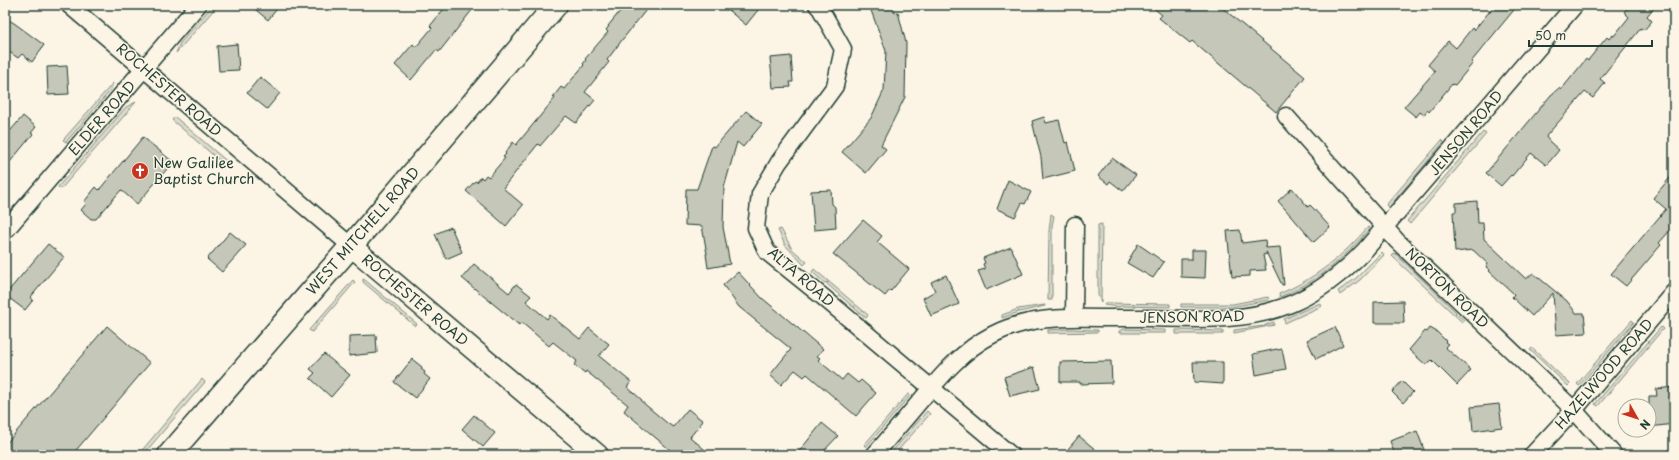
<svg xmlns="http://www.w3.org/2000/svg" width="1679" height="460" font-family="'Playpen Sans',sans-serif">
<style>
.green{fill:#dcdacc;stroke:#7e8c80}
.building{fill:#c5c7b9;stroke:#1f3d34}
.lines{fill:none;stroke-linecap:round;stroke-linejoin:round}
.minor-casing{stroke:#1f3d34;stroke-width:19}
.tertiary-casing{stroke:#1f3d34;stroke-width:23}
.secondary-casing{stroke:#1f3d34;stroke-width:25}
.minor{stroke:#fcf5e5;stroke-width:16}
.tertiary{stroke:#fcf5e5;stroke-width:20}
.secondary{stroke:#fcf5e5;stroke-width:22}
.labels{text-anchor:middle;stroke-width:3;stroke-linejoin:round;paint-order:stroke}
.street-label{font-size:14px;fill:#1f3d34;stroke:#fcf5e5}
.poi-label{font-size:14px;fill:#1f3d34;stroke:#fcf5e5;text-anchor:start}
</style>
<rect width="100%" height="100%" fill="#fcf5e5"/>
<filter id="ink" filterUnits="userSpaceOnUse"><feTurbulence type="fractalNoise" baseFrequency=".025" numOctaves="2"/><feDisplacementMap in="SourceGraphic" scale="8" xChannelSelector="R" yChannelSelector="G"/><feConvolveMatrix kernelMatrix="1 2 1 2 8 2 1 2 1" color-interpolation-filters="sRGB"/></filter>
<g filter="url(#ink)">
<!-- green -->
<g class="green">
<path d="M213,5H218L176,53L180,43Z"/>
<path d="M113,83L110,91L66,142L63,140Z"/>
<path d="M136,102L61,189L58,187L126,107Z"/>
<path d="M175,117L230,164L227,167L172,120Z"/>
<path d="M1483,132L1486,134L1410,224L1407,221Z"/>
<path d="M1442,140L1444,142L1390,206L1388,207L1386,205Z"/>
<path d="M1051,214L1054,216L1052,226V300H1048L1049,231Z"/>
<path d="M1102,224L1101,302L1098,295V225Z"/>
<path d="M1368,227L1370,228C1342,261 1320,280 1280,297L1279,294C1315,279 1343,256 1368,227Z"/>
<path d="M781,229L792,249L807,262L804,265L785,245L778,230Z"/>
<path d="M1382,252L1384,255L1360,280L1340,295L1338,291L1355,279Z"/>
<path d="M1395,253L1456,312L1455,314H1457L1465,321L1463,323L1392,256Z"/>
<path d="M814,269L868,315L866,318L854,308L855,306L853,307L827,284L828,282L825,283L812,272Z"/>
<path d="M363,279L365,280L417,324L415,326L363,282Z"/>
<path d="M353,280L355,282L312,332L309,330Z"/>
<path d="M1268,297L1269,300L1231,307H1181V304H1233Z"/>
<path d="M1105,303L1170,304V307L1120,306L1119,307L1104,305Z"/>
<path d="M1320,303L1322,306L1285,323L1284,319Z"/>
<path d="M1045,305V306L1020,312L1018,311L1019,312L1002,318V315L1018,309Z"/>
<path d="M1632,320L1634,322L1579,386L1577,384Z"/>
<path d="M1274,322V325L1234,333V330L1263,326L1264,327L1265,325Z"/>
<path d="M1661,327L1663,329L1598,406L1595,404Z"/>
<path d="M1069,329L1098,330V332L1048,333V330Z"/>
<path d="M1124,329L1165,330V333H1119V331Z"/>
<path d="M1176,330L1223,331V334H1176Z"/>
<path d="M1532,348L1570,384L1568,386L1530,350Z"/>
<path d="M202,379L205,382L143,455H138Z"/>
<path d="M908,394L910,395L909,397L866,447L864,445Z"/>
<path d="M927,411L930,414L894,455H889Z"/>
</g>
<!-- building -->
<g class="building">
<path d="M250,5H280L268,20Z"/>
<path d="M447,5H476L439,52L436,50L411,80L395,65L413,44L416,47L432,28L430,26Z"/>
<path d="M625,5H650L622,40L607,60L609,62L585,92L595,100L576,123L566,116L540,146L538,144L503,188L523,205L506,226L466,191L475,181L477,182L481,177L483,179L486,175L489,177L505,158L503,157L506,154L505,153L513,142L516,145L555,98L553,97L561,87L564,89L584,65L583,64L586,60L585,59L608,32L606,30L609,26H608Z"/>
<path d="M722,5H762L746,25Z"/>
<path d="M869,5H892L895,13L898,12L906,43L905,97L881,145L886,149L866,173L842,152L871,118L884,90L886,51Z"/>
<path d="M1150,5H1219L1305,77L1276,112L1192,41L1190,43L1159,18L1162,15Z"/>
<path d="M1495,5H1518L1471,62L1473,63L1455,85L1452,84L1429,112L1427,110L1424,115L1420,112L1416,117L1404,107L1435,71L1428,65L1448,41L1456,48L1472,28L1474,30Z"/>
<path d="M1630,5H1656L1647,16L1652,21L1644,30L1641,28L1600,79L1605,83L1593,98L1585,92L1547,135L1546,137L1550,142L1559,150L1550,161L1546,165L1531,153L1512,176L1511,175L1501,186L1486,173L1551,95L1559,88L1561,90L1586,59L1588,61L1589,59L1607,37L1609,39L1612,35L1614,36L1629,17L1624,12Z"/>
<path d="M5,18L14,23L44,45L32,62L22,54L18,58L5,49Z"/>
<path d="M237,44L239,70L219,71L217,46Z"/>
<path d="M791,56L793,82H790L791,87L773,88L770,58Z"/>
<path d="M67,66L69,94L48,95L47,67Z"/>
<path d="M260,77L280,93L267,109L247,93Z"/>
<path d="M746,111L762,124L743,147L737,142L724,188L723,227L730,264L708,268L706,254H707L702,226L685,225L686,189H697L712,146L715,147Z"/>
<path d="M23,116L36,127L31,133L33,134L5,168V137Z"/>
<path d="M1044,117L1046,123L1059,120L1065,143L1068,142L1075,171L1043,179L1041,157L1032,121Z"/>
<path d="M143,137L173,162L137,204L121,190L96,219H91L81,210L86,204L84,202L96,187L99,190Z"/>
<path d="M1112,158L1136,175L1123,191L1110,181L1108,184L1098,176Z"/>
<path d="M1674,173V226L1659,243L1661,245L1626,286L1611,274L1666,209L1653,198Z"/>
<path d="M1008,180L1031,192L1025,204L1022,203L1015,217L997,209Z"/>
<path d="M1292,188L1308,207L1310,205L1314,209L1330,227L1314,242L1278,201Z"/>
<path d="M831,190L832,204L835,207L836,228L814,230L811,191Z"/>
<path d="M1477,201L1478,223H1483L1484,239L1526,279L1533,273L1567,301L1576,313H1584L1586,333L1556,335L1553,293L1532,316L1512,297L1514,294L1489,271L1490,270L1486,267L1488,264L1473,250L1455,252L1453,212H1456V203Z"/>
<path d="M863,220L882,236L877,242L909,269L891,291L890,290L885,296L833,254Z"/>
<path d="M451,227L462,252L446,259L435,234Z"/>
<path d="M1240,230L1242,243L1265,240L1266,248L1280,247L1284,285H1282L1266,252L1267,254L1263,255L1266,270L1250,271V276L1232,277L1227,231Z"/>
<path d="M230,232L246,245L222,272L207,259Z"/>
<path d="M48,244L64,257L30,298L33,300L25,310L5,295Z"/>
<path d="M1138,244L1164,262L1153,278L1127,263Z"/>
<path d="M1011,247L1023,274L986,290L978,271L985,269L983,264L985,263L983,258Z"/>
<path d="M1192,250H1206L1205,278L1181,277V259H1192Z"/>
<path d="M474,264L509,293L516,284L531,296L526,301L547,319L550,315L580,339L589,328L609,344L599,356L631,382L627,387L642,400L641,401L667,423L673,427L688,409L703,421L690,437L711,455H676L624,411L628,405L586,371L585,373L574,365L577,361L553,342L549,346L521,322L519,325L469,284L462,278Z"/>
<path d="M738,272L762,298L823,349L817,356L820,358L818,360L842,380L847,374L858,383L861,380L876,393L856,416L807,374L804,377L795,370L781,385L770,375L791,349L739,307L723,285Z"/>
<path d="M946,275L959,304L931,316L923,298L935,291L931,282Z"/>
<path d="M1403,301L1404,323H1374V302Z"/>
<path d="M107,326L150,363L72,455H5V445Z"/>
<path d="M1335,327L1343,345L1316,359L1307,340Z"/>
<path d="M1430,328L1437,332L1446,341L1445,342L1448,344L1445,347L1471,370L1457,385L1432,360L1426,365L1409,350L1425,331L1427,332Z"/>
<path d="M376,335L377,353L349,356V336Z"/>
<path d="M1277,349L1278,350L1282,349L1286,369L1256,375L1253,354Z"/>
<path d="M324,354L350,375L331,397L310,378L315,373L310,369Z"/>
<path d="M412,359L422,367L421,369L425,372L424,374L430,379L415,398L394,382Z"/>
<path d="M1111,361L1112,383L1080,384V382H1060V362Z"/>
<path d="M1193,362H1223V384L1194,382Z"/>
<path d="M1034,367L1040,389L1010,396L1004,377Z"/>
<path d="M1402,381L1413,392L1403,403L1392,392Z"/>
<path d="M1674,387V424L1649,427V396H1657L1656,389Z"/>
<path d="M1499,404L1502,427L1473,431L1471,407Z"/>
<path d="M474,415L495,433L483,447L462,429Z"/>
<path d="M822,423L838,436L820,455H796Z"/>
<path d="M1417,431L1426,455H1395L1390,441Z"/>
<path d="M1079,436L1102,455H1063Z"/>
</g>
<g class="lines">
<!-- minor casing -->
<g class="minor-casing">
<g id="minor">
<path d="M69,5L351,246"/>
<path d="M817,5L820,8L843,49L835,86L779,162L760,194L756,228L767,252L823,297L1011,455"/>
<path d="M1286,116L1397,241L1574,410L1614,455"/>
<path d="M5,231L198,5"/>
<path d="M1074,317L1075,225"/>
<path d="M874,455C890,437 906,418 921,400C942,375 963,350 992,335C1026,317 1064,317 1101,318C1117,318 1134,318 1150,318C1197,319 1248,323 1293,303C1321,291 1344,272 1365,250L1575,5"/>
<path d="M1532,455L1574,410L1674,292"/>
</g>
</g>
<!-- tertiary casing -->
<g class="tertiary-casing">
<path id="tertiary" d="M351,246L598,455"/>
</g>
<!-- secondary casing -->
<g class="secondary-casing">
<path id="secondary" d="M169,455L351,246L556,5"/>
</g>
<!-- minor -->
<use href="#minor" class="minor"/>
<!-- tertiary -->
<use href="#tertiary" class="tertiary"/>
<!-- secondary -->
<use href="#secondary" class="secondary"/>
</g>
</g>
<!-- icons -->
<defs>
<g id="church-disc" transform="scale(0.9)"><circle r="9.5" fill="#c8321e" stroke="#fcf5e5"/><path d="M-1.2-6h2.4v3.5h3.3v2.4h-3.3V6h-2.4V-.1h-3.3v-2.4h3.3Z" fill="#fff"/></g>
</defs>
<g fill-rule="evenodd">
<use href="#church-disc" x="140" y="171"/>
</g>
<g class="labels">
<!-- street labels -->
<g class="street-label">
<text transform="translate(169 90) rotate(41)" y="5">ROCHESTER ROAD</text>
<text transform="translate(102 118) rotate(-49)" y="5">ELDER ROAD</text>
<text transform="translate(1466 133) rotate(-50)" y="5">JENSON ROAD</text>
<text transform="translate(363 231) rotate(-49)" y="5">WEST MITCHELL ROAD</text>
<text transform="translate(801 277) rotate(41)" y="5">ALTA ROAD</text>
<text transform="translate(1447 288) rotate(44)" y="5">NORTON ROAD</text>
<text transform="translate(415 300) rotate(40)" y="5">ROCHESTER ROAD</text>
<text transform="translate(1192 317) rotate(-1)" y="5">JENSON ROAD</text>
<text transform="translate(1604 374) rotate(-49)" y="5">HAZELWOOD ROAD</text>
</g>
<!-- poi labels -->
<g class="poi-label">
<text x="153" y="168">New Galilee<tspan x="153" dy="16">Baptist Church</tspan></text>
</g>
</g>
<!-- margin -->
<rect width="1679" height="460" fill="none" stroke="#fcf5e5" stroke-width="20"/>
<rect x="10" y="10" width="1659" height="440" fill="none" stroke="#1f3d34" stroke-width="1.5" filter="url(#ink)"/>
<!-- north arrow -->
<g transform="translate(1637 418) rotate(129)"><circle r="19" fill="#fcf5e5" stroke="#a4ab9e"/>
<path d="M0-3L7 15L0 10L-7 15Z" fill="#c8321e"/>
<text y="-6" font-size="11" font-weight="bold" text-anchor="middle" fill="#1f3d34">N</text>
</g>
<!-- scale -->
<path d="M1529 40v6h123v-6" fill="none" stroke="#1f3d34" stroke-width="2"/>
<text x="1535" y="40" font-size="12" fill="#1f3d34" stroke="#fcf5e5" stroke-width="3" paint-order="stroke">50 m</text>
</svg>
